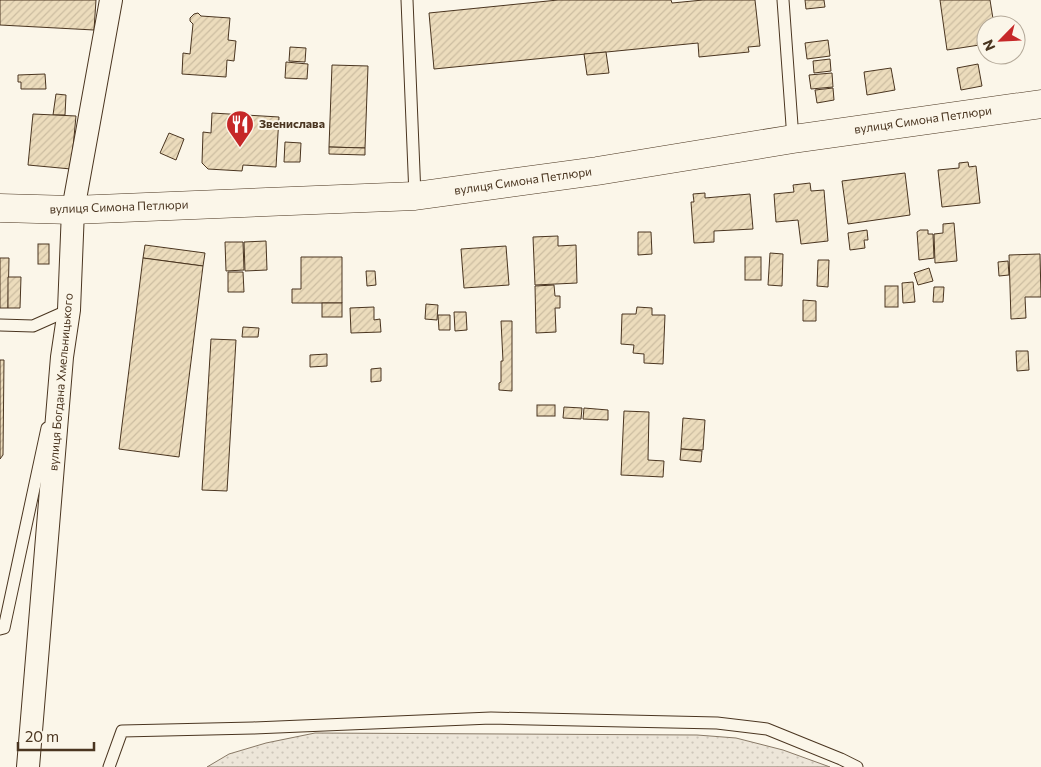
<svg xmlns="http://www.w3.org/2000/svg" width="1041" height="767" font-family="Commissioner,sans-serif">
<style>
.grass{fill:url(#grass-dots);stroke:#887966}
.building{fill:url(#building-hatch);stroke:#4a3520}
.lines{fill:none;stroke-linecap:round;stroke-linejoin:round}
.service-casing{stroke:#4a3520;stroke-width:13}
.minor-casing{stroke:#4a3520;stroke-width:24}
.tertiary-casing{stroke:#4a3520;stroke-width:29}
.service{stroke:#fbf6e9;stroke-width:11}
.minor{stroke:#fbf6e9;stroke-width:22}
.tertiary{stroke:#fbf6e9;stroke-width:28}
.labels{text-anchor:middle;stroke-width:4;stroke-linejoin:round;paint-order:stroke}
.street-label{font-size:12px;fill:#4a3520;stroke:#fbf6e9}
.poi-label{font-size:12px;font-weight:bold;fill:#4a3520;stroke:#fbf6e9;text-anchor:start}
</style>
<defs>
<pattern id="grass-dots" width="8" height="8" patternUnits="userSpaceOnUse" patternTransform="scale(1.25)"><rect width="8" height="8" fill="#ede6d9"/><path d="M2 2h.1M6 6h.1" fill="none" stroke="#cdc6ba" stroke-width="1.8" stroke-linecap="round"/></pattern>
<pattern id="building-hatch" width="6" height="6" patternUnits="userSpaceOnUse" patternTransform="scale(1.25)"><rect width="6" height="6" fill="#ecdcbc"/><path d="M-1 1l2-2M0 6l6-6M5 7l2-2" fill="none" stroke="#ccbda1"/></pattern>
</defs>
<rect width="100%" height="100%" fill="#fbf6e9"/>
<!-- grass -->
<path class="grass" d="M315,733L697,735L736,738L783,750L830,767H207L229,754L266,743Z"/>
<!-- building -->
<g class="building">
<path d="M0,0H96L94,30L0,25Z"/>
<path d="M558,0H671L672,3L703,0H755L760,46L748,47L749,52L699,57L698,43L434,69L429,13Z"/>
<path d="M805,0H824L825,7L806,9Z"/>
<path d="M940,0H990L994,25H986V44L947,50Z"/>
<path d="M198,13L201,16L230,18L228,40L236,41L234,61L227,60L226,77L182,74L183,53L190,54L193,24L190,21V18L194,14Z"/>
<path d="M828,40L830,56L807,59L805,43Z"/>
<path d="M290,47L306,48L305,62L289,61Z"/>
<path d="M606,52L609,73L587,75L584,54Z"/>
<path d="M830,59L831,71L814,73L813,61Z"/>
<path d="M286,62L308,64L307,79L285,78Z"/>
<path d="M978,64L982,86L961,90L957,68Z"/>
<path d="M332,65L368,66L365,148L329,147Z"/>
<path d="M891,68L895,90L867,95L864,72Z"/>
<path d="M832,73L833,87L811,89L809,75Z"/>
<path d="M45,74L46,89H21V82H18V75Z"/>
<path d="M833,88L834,100L817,103L815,90Z"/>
<path d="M56,94L66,95L65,115H53Z"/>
<path d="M212,113L279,117L276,167L243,165L242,171L208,169L202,163L203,132L211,133Z"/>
<path d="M33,114L76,116L71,169L28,165Z"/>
<path d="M169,133L184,139L176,160L160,153Z"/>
<path d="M285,142L301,143L300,162H284Z"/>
<path d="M329,147L365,148V155L329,154Z"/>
<path d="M968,162L969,167L976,166L980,203L942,207L938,170L959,168V163Z"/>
<path d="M905,173L910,215L848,224L842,181Z"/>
<path d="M810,183L811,191L824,190L828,241L801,244L798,220L776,222L774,194L794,192L793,185Z"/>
<path d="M705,193V198L750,194L753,229L714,231V242L694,243L691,202H694L693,194Z"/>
<path d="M954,223L957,261L935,263L934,234L943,233V224Z"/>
<path d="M867,230L868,240H864L865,248L850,250L848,233Z"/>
<path d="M920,230H928V234H933L934,258L919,260L917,232Z"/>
<path d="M638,232H651L652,254L638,255Z"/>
<path d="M558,236V246L576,245L577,283L535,285L533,237Z"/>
<path d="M266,241L267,270L245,271L244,242Z"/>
<path d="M225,242H243L244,270L226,271Z"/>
<rect x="38" y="244" width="11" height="20"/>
<path d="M145,245L205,253L203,266L143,258Z"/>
<path d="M506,246L509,285L464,288L461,249Z"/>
<path d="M770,253L783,254L782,286L768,285Z"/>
<path d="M1040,254L1041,297H1025L1026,318L1011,319L1009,255Z"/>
<path d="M301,257H342V303H292V289H301Z"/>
<rect x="745" y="257" width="16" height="23"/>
<path d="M0,258H9L8,308H0Z"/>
<path d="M143,258L203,266L179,457L119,449Z"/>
<path d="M818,260H829L828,287L817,286Z"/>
<path d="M1008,261L1009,275L999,276L998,262Z"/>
<path d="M929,268L933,281L918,285L914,273Z"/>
<path d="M366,271H375L376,285L367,286Z"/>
<path d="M228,272H243L244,292H228Z"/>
<path d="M8,277H21L20,308H8Z"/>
<path d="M913,282L915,302L903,303L902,283Z"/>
<path d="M554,285L555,296H560V308H555L556,332L536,333L535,286Z"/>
<rect x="885" y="286" width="13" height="21"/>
<path d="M934,287H944L943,302H933Z"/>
<path d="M803,300L816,301V321H803Z"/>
<rect x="322" y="303" width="20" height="14"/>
<path d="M426,304L438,305L437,320L425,319Z"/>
<path d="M374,307V320L380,319L381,332L351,333L350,308Z"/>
<path d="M637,307L652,308V315H665L663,364L644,363V354L633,353L634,345L621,344L622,314H636Z"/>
<path d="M454,312H466L467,330L455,331Z"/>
<path d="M438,315H450V330H439Z"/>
<path d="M501,321H512V391L499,390V383L501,382V361H503Z"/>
<path d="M243,327L259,328L258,337H242Z"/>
<path d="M211,339L236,340L227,491L202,490Z"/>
<path d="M1016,351H1028L1029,370L1017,371Z"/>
<path d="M327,354V366L310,367V355Z"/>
<path d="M0,360H4L3,455L0,459Z"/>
<path d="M381,368V381L371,382V369Z"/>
<rect x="537" y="405" width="18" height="11"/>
<path d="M564,407L582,408L581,419L563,418Z"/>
<path d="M584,408L608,410V420L583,419Z"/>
<path d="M624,411L649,412L648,460L664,461L663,477L621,475Z"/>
<path d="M683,418L705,420L703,450L681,449Z"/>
<path d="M681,449L702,451L701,462L680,460Z"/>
</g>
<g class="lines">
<!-- service casing -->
<g class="service-casing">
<g id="service">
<path d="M407,0L415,196"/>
<path d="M783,0L793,139"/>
<path d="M0,325L33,326L69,310"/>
<path d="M0,629L4,628L47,428"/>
<path d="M109,767L122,731L253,728L491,718L717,723L767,729L841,759L857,767"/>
</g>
</g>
<!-- minor casing -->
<g class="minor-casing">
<path id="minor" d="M28,767L62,357L69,310L73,210L111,0"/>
</g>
<!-- tertiary casing -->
<g class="tertiary-casing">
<path id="tertiary" d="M0,208L73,210L415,196L597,171L793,139L1041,104"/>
</g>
<!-- service -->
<use href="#service" class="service"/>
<!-- minor -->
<use href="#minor" class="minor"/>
<!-- tertiary -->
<use href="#tertiary" class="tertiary"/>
</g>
<!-- icons -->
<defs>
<g id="restaurant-pin" transform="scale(1.4375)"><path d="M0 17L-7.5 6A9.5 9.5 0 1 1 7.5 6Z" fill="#c62828" stroke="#fbf6e9"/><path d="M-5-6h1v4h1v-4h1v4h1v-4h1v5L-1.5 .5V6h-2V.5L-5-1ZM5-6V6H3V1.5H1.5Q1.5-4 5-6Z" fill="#fff"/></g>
</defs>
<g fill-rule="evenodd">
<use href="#restaurant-pin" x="240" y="124"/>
</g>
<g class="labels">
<!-- street labels -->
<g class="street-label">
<text transform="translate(923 120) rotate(-8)" y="4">вулиця Симона Петлюри</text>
<text transform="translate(523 181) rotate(-8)" y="4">вулиця Симона Петлюри</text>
<text transform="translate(119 207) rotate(-2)" y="4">вулиця Симона Петлюри</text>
<text transform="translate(61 382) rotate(-85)" y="4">вулиця Богдана Хмельницького</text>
</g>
<!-- poi labels -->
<g class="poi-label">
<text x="259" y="128">Звенислава</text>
</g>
</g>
<!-- north arrow -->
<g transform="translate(1001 40) rotate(246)"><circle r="24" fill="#fbf6e9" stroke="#b4a999"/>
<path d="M0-4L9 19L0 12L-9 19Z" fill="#c62828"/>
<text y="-8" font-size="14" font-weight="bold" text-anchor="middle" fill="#4a3520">N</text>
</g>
<!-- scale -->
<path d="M18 742v8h76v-8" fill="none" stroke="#4a3520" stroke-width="2.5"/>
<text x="25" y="742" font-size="15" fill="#4a3520" stroke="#fbf6e9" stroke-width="4" paint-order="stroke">20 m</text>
</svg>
